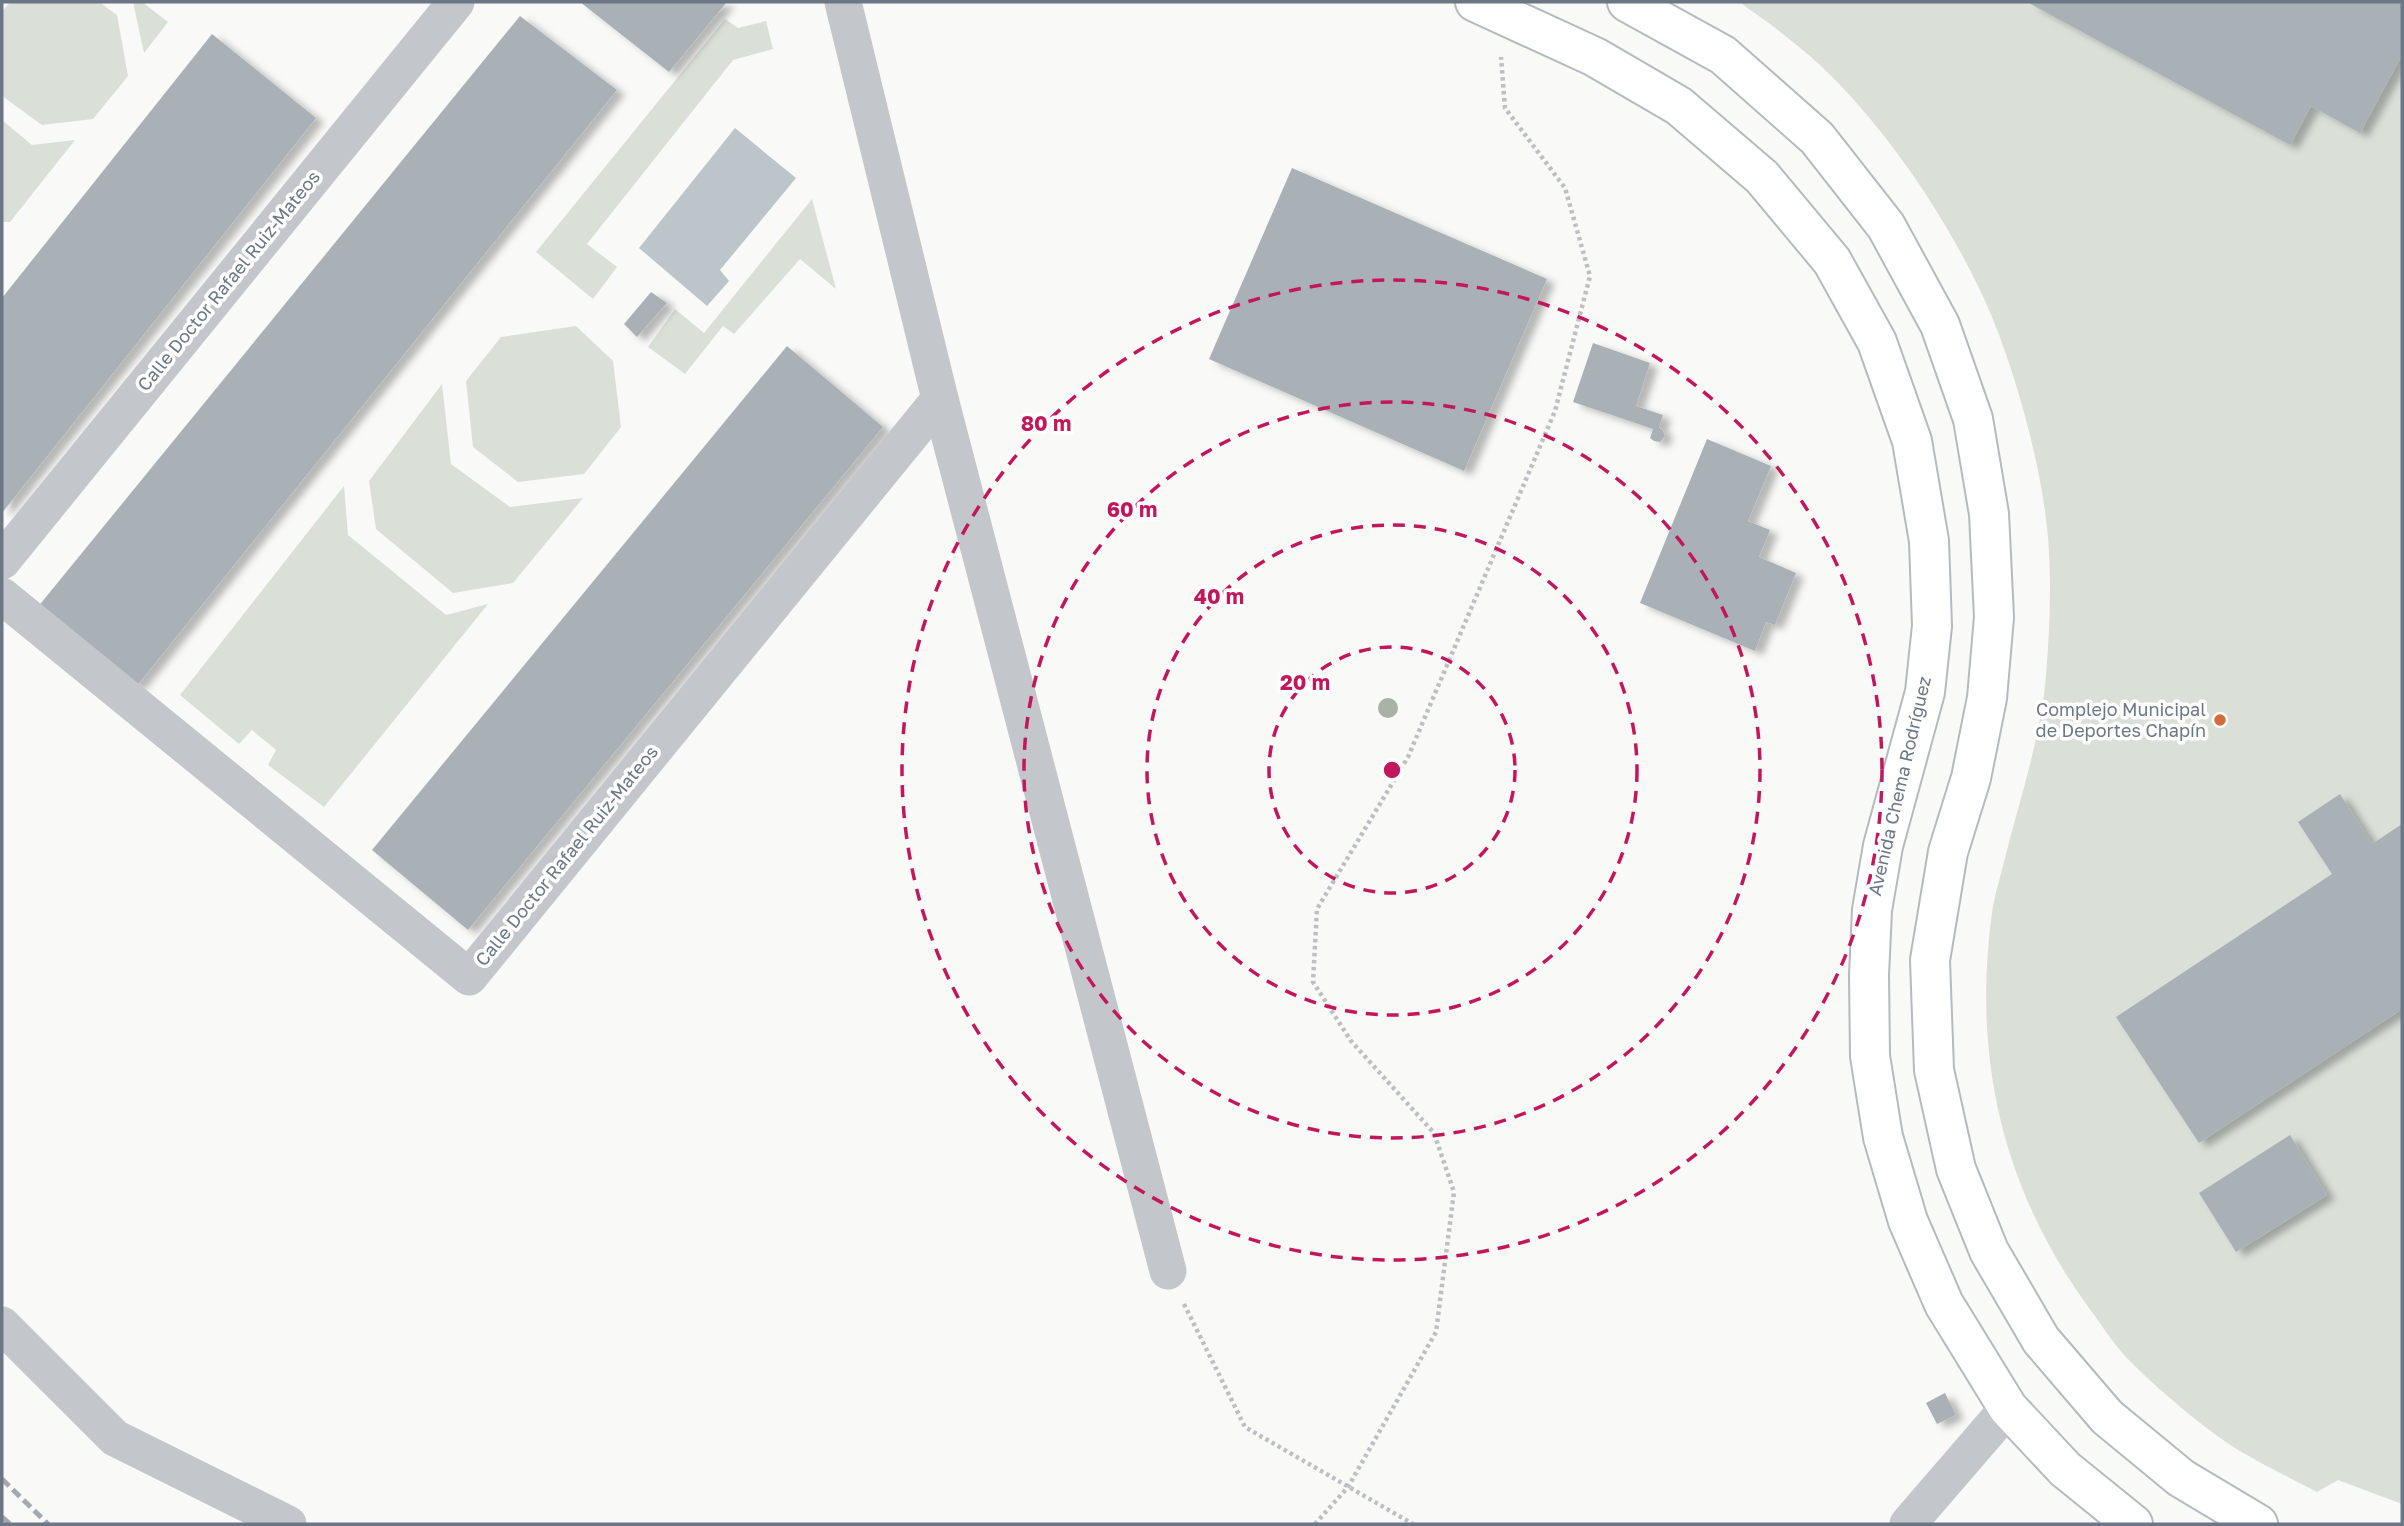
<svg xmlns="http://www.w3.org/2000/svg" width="2404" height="1526" font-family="'Golos Text',sans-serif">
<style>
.green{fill:#dadfd8}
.water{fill:#bcc5c9}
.building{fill:#aab1b6;filter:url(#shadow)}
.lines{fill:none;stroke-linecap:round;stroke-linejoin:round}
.secondary-casing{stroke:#b6babe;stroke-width:42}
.path{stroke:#bdbfc2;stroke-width:4.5;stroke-dasharray:3.5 3.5;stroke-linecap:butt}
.minor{stroke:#c3c6ca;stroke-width:37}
.secondary{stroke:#fff;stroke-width:38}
.rail{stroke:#a5a9af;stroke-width:5;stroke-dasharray:10 5;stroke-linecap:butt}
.tree{fill:#a9b2a7}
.ring{fill:none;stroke:#c2185b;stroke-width:3.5;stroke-dasharray:12 9}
.poi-dot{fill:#d06c40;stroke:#fff;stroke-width:2.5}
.labels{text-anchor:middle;stroke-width:7;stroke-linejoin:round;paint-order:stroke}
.street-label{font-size:18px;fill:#6b7784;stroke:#fff}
.poi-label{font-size:18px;fill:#6b7784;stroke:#fff;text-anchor:end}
.centre{fill:#c2185b;stroke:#fff;stroke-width:3.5}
.ring-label{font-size:21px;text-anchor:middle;font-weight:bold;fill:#c2185b;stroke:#fff;stroke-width:7;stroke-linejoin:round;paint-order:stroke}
</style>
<defs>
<filter id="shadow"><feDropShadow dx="8" dy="4.5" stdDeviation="3.5" flood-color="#0004"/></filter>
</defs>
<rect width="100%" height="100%" fill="#f9f9f7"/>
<!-- green -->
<g class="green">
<path d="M10,2H99L117,15L128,76L93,119L42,125L2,96V12Z"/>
<path d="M133,2H142L168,22L144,53Z"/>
<path d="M1739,2H2402V1504L2338,1480L2317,1492C2291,1478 2265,1466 2240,1451C2204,1429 2155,1387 2126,1357C2112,1342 2101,1324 2089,1308C2003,1190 1972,1058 1992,913C1994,896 2000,879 2004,862C2019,801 2041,738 2046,675C2050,627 2052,575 2047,527C2040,462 2017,378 1992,317C1956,231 1889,130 1821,66C1796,43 1768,22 1739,2Z"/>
<path d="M725,19L738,28L766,21L773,49L733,60L587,244L617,267L593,299L536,252Z"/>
<path d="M2,120L32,145L75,140L10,222H2Z"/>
<path d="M812,199L836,289L800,259L734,334L723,326L685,374L648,347L675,309L704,333Z"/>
<path d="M576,326L613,361L621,427L584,474L518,482L473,447L466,381L501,337Z"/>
<path d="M442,384L451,464L510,507L583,498L513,583L453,593L376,529L369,481Z"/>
<path d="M344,486L348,535L446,615L488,604L324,807L268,765L276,750L252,730L239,744L180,695Z"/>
</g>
<!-- water -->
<path class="water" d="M735,128L796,178L720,270L729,281L707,306L639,248Z"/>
<!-- building -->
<g class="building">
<path d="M580,2H727L669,72Z"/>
<path d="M2027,2H2398L2402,4V55L2360,133L2311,106L2290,145Z"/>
<path d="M520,16L617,90L136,687L37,608Z"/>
<path d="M212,34L316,118L2,513V298Z"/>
<path d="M1292,168L1547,279L1464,471L1209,359Z"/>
<path d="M651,292L667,303L637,337L624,324Z"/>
<path d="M1593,343L1650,363L1636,406L1663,415L1659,428L1662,429L1665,436L1660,442L1654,441L1650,438L1653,429L1573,402Z"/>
<path d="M787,346L883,427L468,930L372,850Z"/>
<path d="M1707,439L1771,466L1748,521L1770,530L1759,557L1796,573L1775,625L1766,622L1755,651L1640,603Z"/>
<path d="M2340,794L2372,844L2402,824V1009L2199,1143L2116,1017L2332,874L2298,822Z"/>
<path d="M2290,1135L2327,1195L2236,1252L2199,1193Z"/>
<path d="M1945,1393L1956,1415L1937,1424L1926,1403Z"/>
</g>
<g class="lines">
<!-- secondary casing -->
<g class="secondary-casing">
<g id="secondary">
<path d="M1475,2L1595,57L1679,106L1762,177L1832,261L1877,342L1912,441L1929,541L1932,626L1925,692L1883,846L1872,910L1869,975L1870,1056L1883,1137L1908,1221L1944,1304L2008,1408L2065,1469L2133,1524"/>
<path d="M1627,2L1723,55L1817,138L1886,226L1940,325L1973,419L1989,514L1994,617L1987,698L1971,778L1948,852L1930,960L1934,1070L1956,1169L1989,1251L2041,1340L2107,1417L2181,1478L2258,1524"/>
</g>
</g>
<!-- path -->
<g class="path">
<path d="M1184,1304L1245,1427L1413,1524"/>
<path d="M1315,1524L1348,1487L1436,1332L1454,1192L1434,1133L1351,1041L1313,982L1317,909L1408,757L1555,411L1590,276L1565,188L1505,108L1501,57"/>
</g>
<!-- minor -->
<g class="minor">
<path d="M843,2L940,399L1168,1271"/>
<path d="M2,561L456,2"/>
<path d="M2,596L469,977L940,399"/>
<path d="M2,1325L115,1438L288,1524"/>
<path d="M1908,1524L2008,1408"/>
</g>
<!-- secondary -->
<use href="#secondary" class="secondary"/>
<!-- rail -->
<g class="rail">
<path d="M2,1479L48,1524"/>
<path d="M2,1517L10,1524"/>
</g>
</g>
<!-- trees -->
<circle class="tree" cx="1388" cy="708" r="10"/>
<!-- distance rings -->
<g class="ring">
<circle cx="1392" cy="770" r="123"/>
<circle cx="1392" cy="770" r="245"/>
<circle cx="1392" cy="770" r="368"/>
<circle cx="1392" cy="770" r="490"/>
</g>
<!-- markers -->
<circle class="poi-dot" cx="2220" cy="720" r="7"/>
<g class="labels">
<!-- street labels -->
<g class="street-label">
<text transform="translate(229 281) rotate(-51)" y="6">Calle Doctor Rafael Ruiz-Mateos</text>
<text transform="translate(1900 786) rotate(-77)" y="6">Avenida Chema Rodríguez</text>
<text transform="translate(567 856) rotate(-51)" y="6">Calle Doctor Rafael Ruiz-Mateos</text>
</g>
<!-- poi labels -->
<g class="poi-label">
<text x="2206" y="716">Complejo Municipal<tspan x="2206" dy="21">de Deportes Chapín</tspan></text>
</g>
</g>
<circle cx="1392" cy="770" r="10" class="centre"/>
<g class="ring-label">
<text x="1046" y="431">80 m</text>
<text x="1132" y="517">60 m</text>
<text x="1219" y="604">40 m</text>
<text x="1305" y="690">20 m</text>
</g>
<!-- border -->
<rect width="2404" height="1526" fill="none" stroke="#6b7784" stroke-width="7"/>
</svg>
